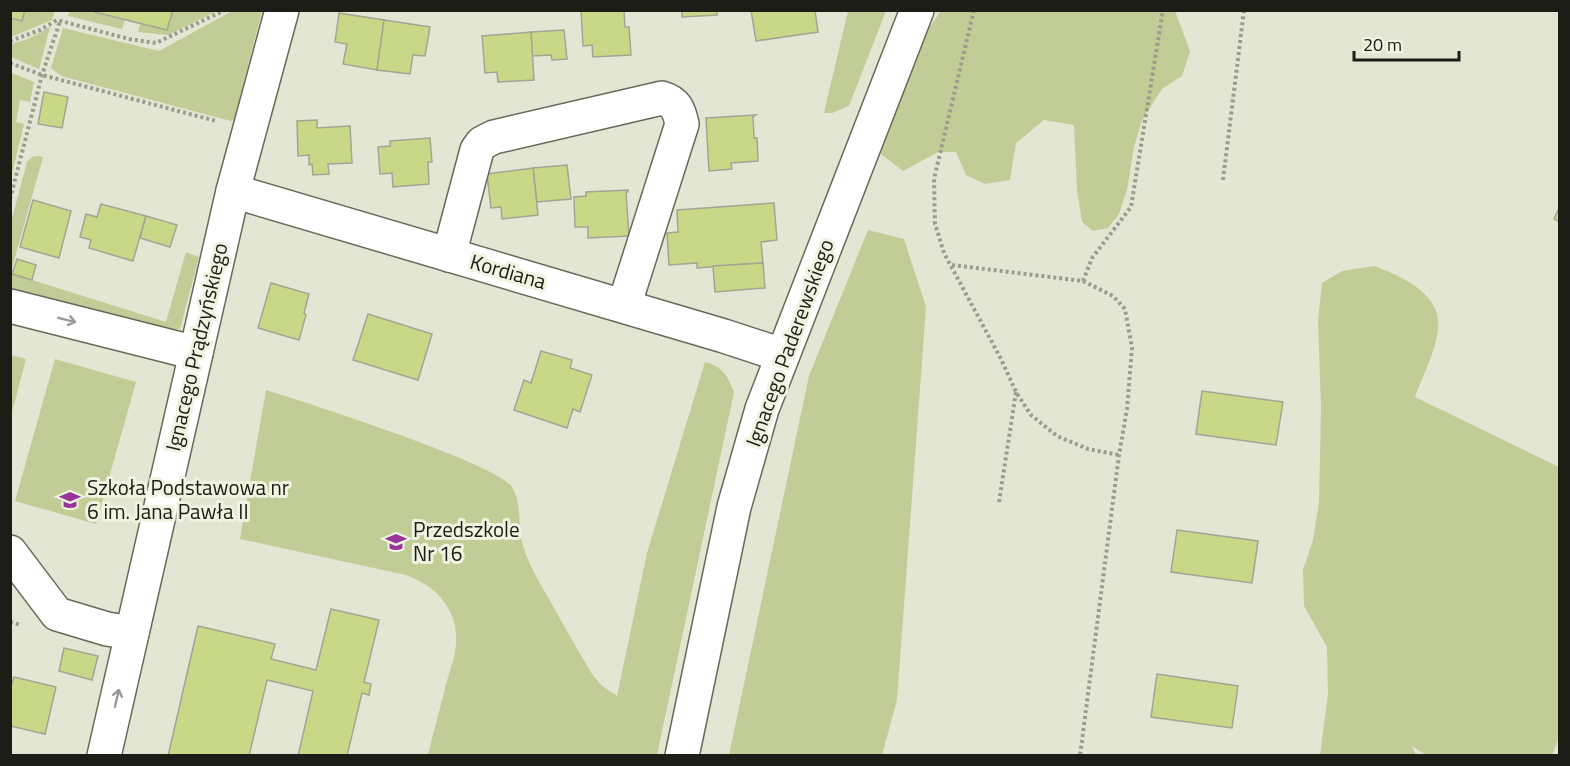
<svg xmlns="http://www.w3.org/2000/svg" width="1570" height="766" font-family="'Titillium Web',sans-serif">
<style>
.green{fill:#c1cc96}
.building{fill:#c9d887;stroke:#a2a694;stroke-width:1.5}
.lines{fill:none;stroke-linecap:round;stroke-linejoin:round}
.minor-casing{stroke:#676a5a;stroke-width:36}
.path{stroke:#9a9d8e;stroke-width:4;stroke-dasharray:3 3;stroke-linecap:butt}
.minor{stroke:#fff;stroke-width:33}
.oneway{stroke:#999996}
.labels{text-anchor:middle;stroke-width:6;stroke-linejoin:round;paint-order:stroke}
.street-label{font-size:21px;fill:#1c1d16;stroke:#eff4e0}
.poi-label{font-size:21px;fill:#1c1d16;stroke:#eff4e0;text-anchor:start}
</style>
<rect width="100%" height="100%" fill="#e2e6d3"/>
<!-- green -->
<g class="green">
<path d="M234,10L262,11L234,120L231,121L61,76L51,68L63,28L159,51Z"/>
<path d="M25,11H55L52,20L11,37L10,18L22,21Z"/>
<path d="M70,11H86L125,20L122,29L68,16Z"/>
<path d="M173,11H217L168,35L138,32L140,24L167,30Z"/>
<path d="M848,11H886L849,106L832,113H824Z"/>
<path d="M941,11H1175L1190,51L1182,76L1162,89L1142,120L1134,147L1127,190L1119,214L1108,228L1093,231L1082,222L1077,190L1074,125L1044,120L1016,143L1010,180L985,184L966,175L956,152H938L903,171L882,155L868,137L886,89Z"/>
<path d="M50,27L39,69L11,57V44L28,39Z"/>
<path d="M11,73L34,82L30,102L20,100L16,122L24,124L11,178Z"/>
<path d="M38,156L43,157L11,272V222L27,162L32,157Z"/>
<path d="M868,230L904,239L926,307L897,700L882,755H729L809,376Z"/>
<path d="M186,252L199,257L180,329L165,331L11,292L10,273L166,322Z"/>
<path d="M1374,266C1401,276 1443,294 1438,330C1435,353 1423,375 1415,397L1559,467L1560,735L1552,755H1426L1412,746L1416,755H1320L1328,694L1327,647L1304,606L1303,570L1313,540L1319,503L1321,407L1318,321L1322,283L1342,271Z"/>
<path d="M11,355L26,359L11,416L10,355Z"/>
<path d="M55,359L136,382L96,524L15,501Z"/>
<path d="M705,362C723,367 728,376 734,392L657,755H428C433,735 438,714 444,693C447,677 455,660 456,644C459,610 435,585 406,575L240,539L266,390C302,401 498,464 512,487C523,505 517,530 524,549C530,567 540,583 549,599C563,624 577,649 592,674L602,686L617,696L647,553Z"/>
</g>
<!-- building -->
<g class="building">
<path d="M10,10H25L22,21L10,18Z"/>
<path d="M86,10H173L167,30Z"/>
<path d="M581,10H624L625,27H629L631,55L593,57L592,45L583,46Z"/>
<path d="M682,10H717V15L682,17Z"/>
<path d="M751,10H815L818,32L756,41Z"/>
<path d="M339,13L384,20L377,70L343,64L347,44L335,42Z"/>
<path d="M384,20L430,27L425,56L413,55L410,74L377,70Z"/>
<path d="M564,30L567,59L552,60L551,55L532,56L531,32Z"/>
<path d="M531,32L534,80L498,82L497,72L485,73L482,36Z"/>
<path d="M44,92L68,97L62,128L38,124Z"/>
<path d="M756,115L753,117L754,138H757L758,161L731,163L732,169L709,171L706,118Z"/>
<path d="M317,120V128L350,126L352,163L328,164L329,174L313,175L312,164L309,165V155L298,156L297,121Z"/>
<path d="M430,138L432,162H428L429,184L393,187L392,173L380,174L378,147L390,146V141Z"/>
<path d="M567,165L571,199L537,202L533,168Z"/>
<path d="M533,168L538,215L502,219L501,207L491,208L487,174Z"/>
<path d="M628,190V192H626L629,236L588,238V227H575L574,197L586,196V192Z"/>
<path d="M33,200L71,211L59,258L20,247Z"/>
<path d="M774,203L777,240L761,242L763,263L697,268V263L669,265L667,233L678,232L677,210Z"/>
<path d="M101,204L146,216L133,261L89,248L91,240L80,237L86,214L97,217Z"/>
<path d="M1560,206V222L1554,219Z"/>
<path d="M146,216L177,225L170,247L140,238Z"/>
<path d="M17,259L36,265L32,280L12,274Z"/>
<path d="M763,263L765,288L715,292L713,266Z"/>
<path d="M271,283L309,294L304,313L306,315L299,340L258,328Z"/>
<path d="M368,314L432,334L418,380L353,360Z"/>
<path d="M541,351L572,360L570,368L592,375L580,412L573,409L567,428L514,410L524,380L531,383Z"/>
<path d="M1202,391L1283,402L1276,445L1196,434Z"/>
<path d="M1177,530L1258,541L1252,583L1171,572Z"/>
<path d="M331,609L379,620L364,682L371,684L369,695L362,693L347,756H298L313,691L267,680L249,756H168L198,626L275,644L271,659L316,670Z"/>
<path d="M64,648L98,656L92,680L59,671Z"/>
<path d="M1157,674L1238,686L1232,728L1151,717Z"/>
<path d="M14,677L56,687L45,734L10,726V689Z"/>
</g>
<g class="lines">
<!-- minor casing -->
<g class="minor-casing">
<g id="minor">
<path d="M233,191L724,336L782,355"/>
<path d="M449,255L477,150L482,143L494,137L662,98C676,102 679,110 682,124L624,306"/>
<path d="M10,306L196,353"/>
<path d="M10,552L57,614L107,629L132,633"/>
<path d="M104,756L233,191L282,10"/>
<path d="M682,756L734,507L762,409L917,10"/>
</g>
</g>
<!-- path -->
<g class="path">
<path d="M974,10L934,179L935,224L944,253L1001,359L1016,392L1031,415L1057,436L1088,449L1119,455"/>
<path d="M10,41L40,30L57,20L129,39L156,43L225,10"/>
<path d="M10,63L42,75L216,121"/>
<path d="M1223,180L1244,10"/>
<path d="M10,199L42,75L60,21"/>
<path d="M952,265L1083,281L1113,296L1125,309L1132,348L1127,409L1119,455L1080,756"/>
<path d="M1083,281L1092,258L1131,207L1163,10"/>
<path d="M999,502L1016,392"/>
<path d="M10,622L21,625"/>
</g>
<!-- minor -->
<use href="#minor" class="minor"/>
</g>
<!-- one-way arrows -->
<defs><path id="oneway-shaft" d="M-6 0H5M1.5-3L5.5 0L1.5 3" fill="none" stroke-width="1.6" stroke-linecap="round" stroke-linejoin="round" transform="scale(1.5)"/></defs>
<g class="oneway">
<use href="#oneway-shaft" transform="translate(67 320) rotate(14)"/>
<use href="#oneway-shaft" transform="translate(117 698) rotate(-77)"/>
</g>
<!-- icons -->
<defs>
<g id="school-bare" transform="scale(1.62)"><path d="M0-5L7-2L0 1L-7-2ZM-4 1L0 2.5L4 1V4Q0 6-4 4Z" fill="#99359a" stroke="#eff4e0" stroke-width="2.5" paint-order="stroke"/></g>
</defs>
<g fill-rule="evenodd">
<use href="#school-bare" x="70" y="500"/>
<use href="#school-bare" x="396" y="542"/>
</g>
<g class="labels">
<!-- street labels -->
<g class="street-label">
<text transform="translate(508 272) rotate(16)" y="7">Kordiana</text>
<text transform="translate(790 343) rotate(-70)" y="7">Ignacego Paderewskiego</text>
<text transform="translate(197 347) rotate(-77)" y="7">Ignacego Prądzyńskiego</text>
</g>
<!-- poi labels -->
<g class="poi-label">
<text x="87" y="495">Szkoła Podstawowa nr<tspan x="87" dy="24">6 im. Jana Pawła II</tspan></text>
<text x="413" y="537">Przedszkole<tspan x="413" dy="24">Nr 16</tspan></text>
</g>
</g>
<!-- border -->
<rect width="1570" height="766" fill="none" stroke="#1c1d16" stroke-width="24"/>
<!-- scale -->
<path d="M1354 51v9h105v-9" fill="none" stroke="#1c1d16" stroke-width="3"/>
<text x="1363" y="51" font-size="18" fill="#1c1d16" stroke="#eff4e0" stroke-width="4.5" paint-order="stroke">20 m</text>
</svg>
